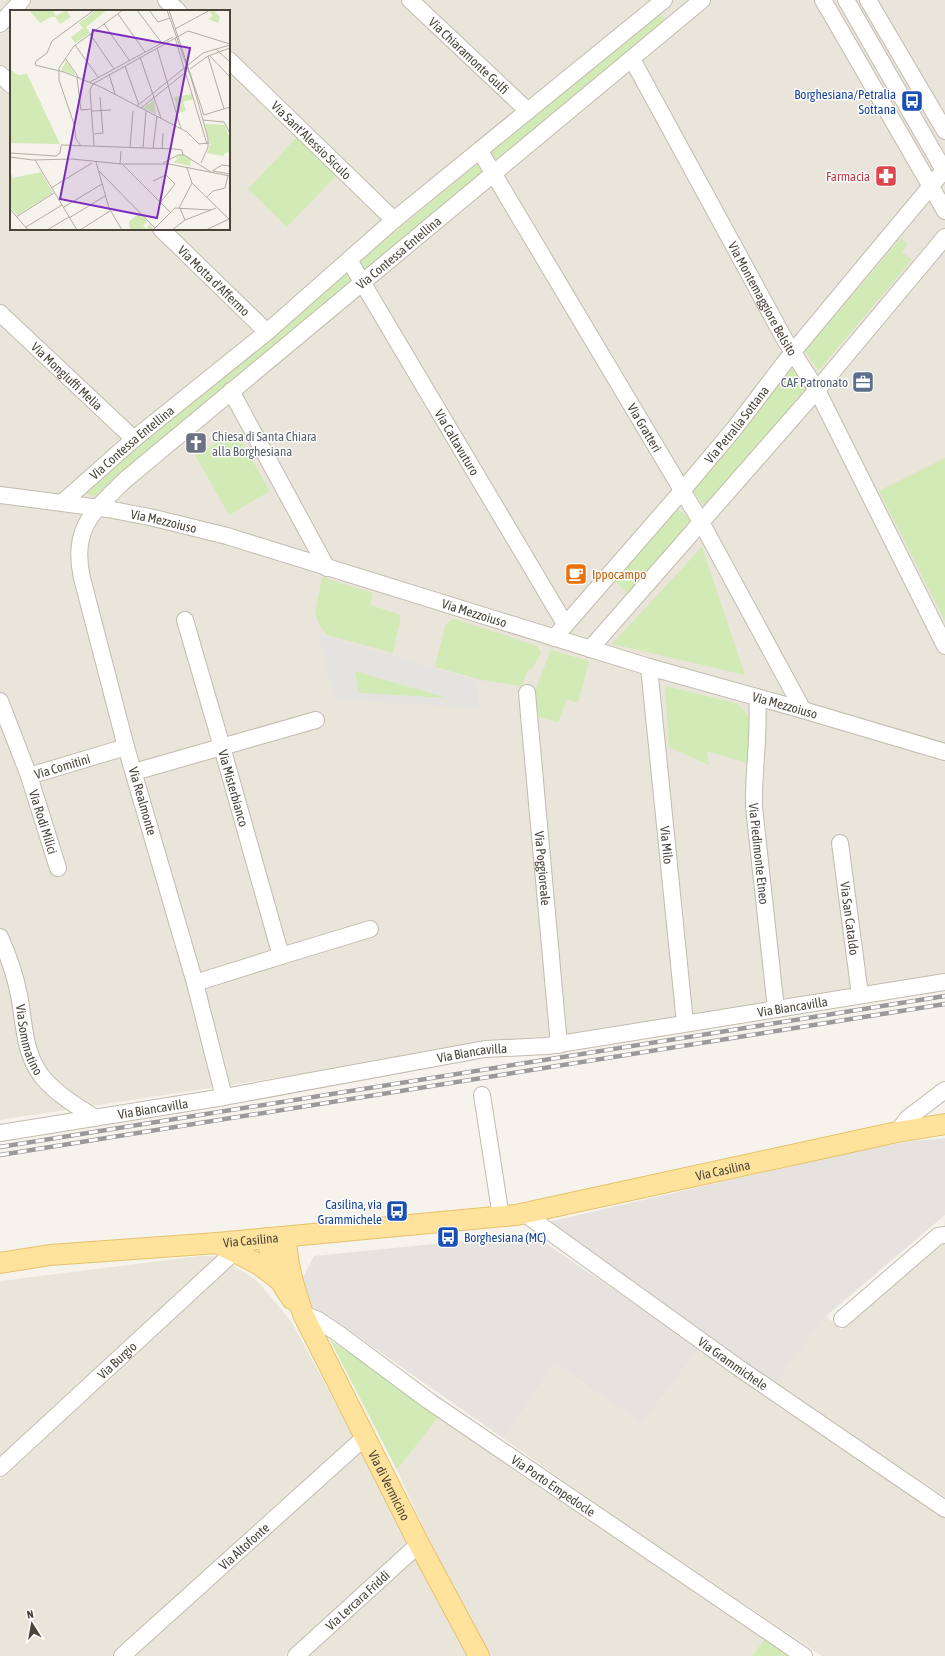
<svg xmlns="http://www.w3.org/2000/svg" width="945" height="1656" font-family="'Asap Condensed',sans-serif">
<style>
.residential{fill:#eae5da;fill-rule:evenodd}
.industrial{fill:#e6e2dd}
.green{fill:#d2eab5}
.parking{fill:#e5e3e0;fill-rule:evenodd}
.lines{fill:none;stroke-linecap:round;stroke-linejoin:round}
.minor-casing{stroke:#c2bbae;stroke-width:18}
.major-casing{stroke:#e6c16a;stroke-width:22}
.minor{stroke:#fff;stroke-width:16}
.major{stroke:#ffe39c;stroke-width:20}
.rail-casing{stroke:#9a9a9a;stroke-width:4.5}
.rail{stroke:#fff;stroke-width:3;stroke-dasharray:9;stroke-linecap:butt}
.labels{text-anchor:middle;stroke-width:3;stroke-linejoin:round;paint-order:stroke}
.street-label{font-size:13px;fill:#4b4439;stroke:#fff}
.transit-label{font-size:13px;fill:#164399;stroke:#fff;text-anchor:end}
.health-label{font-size:13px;fill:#be3a42;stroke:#fff;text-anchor:end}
.service-label{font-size:13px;fill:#4e5e75;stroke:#fff;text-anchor:end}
.worship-label{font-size:13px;fill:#5b616d;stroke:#fff;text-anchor:start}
.food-label{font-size:13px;fill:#c56008;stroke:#fff;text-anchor:start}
.inset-road{fill:none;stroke:#b2ada4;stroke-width:1}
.view{fill:#7b2cbf;fill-opacity:0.15;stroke:#7b2cbf;stroke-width:2}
.inset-edge{fill:none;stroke:#4b4439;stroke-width:2}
</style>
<rect width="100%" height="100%" fill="#f6f3ec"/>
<!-- residential -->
<g class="residential">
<path d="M0,0H945V976L0,1120ZM11,11H229V229H11Z"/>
<path d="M945,1215V1497L775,1385L826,1316L841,1330L943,1244Z"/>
<path d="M200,1256H219L0,1460V1281Z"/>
<path d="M232,1265L256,1280L291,1321L354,1438L113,1656H0V1479Z"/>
<path d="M700,1348L859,1459L945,1518V1656H822L633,1530L504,1439L555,1364L642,1424Z"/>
<path d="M441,1414L765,1638L752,1656H489L444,1572L397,1470Z"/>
<path d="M364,1448L410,1540L285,1656H131Z"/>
<path d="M417,1553L470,1656H304Z"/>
</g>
<!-- industrial -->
<g class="industrial">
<path d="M945,1138V1215L826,1316L775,1385L548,1222L861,1150L913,1141Z"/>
<path d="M532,1234L700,1348L642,1424L555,1364L504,1439L329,1316L313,1310L302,1279L314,1256Z"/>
</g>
<!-- green -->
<g class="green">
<path d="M659,14L663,16V23L500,160L494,158L492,153L494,148Z"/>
<path d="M298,136L338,174L287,227L248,189Z"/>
<path d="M480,163L485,171L368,270L362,268L360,262L364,258L473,167Z"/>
<path d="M901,238L908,244L902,252L912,260L818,371L805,351Z"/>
<path d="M346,275H349L352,278L351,284L95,495L91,496L84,492L86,486L341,277Z"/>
<path d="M792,361L809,385L705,507L690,486Z"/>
<path d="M236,432L270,491L229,515L195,455Z"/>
<path d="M945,458V621L879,491Z"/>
<path d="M675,507L692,521L629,594L612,579Z"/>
<path d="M702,547L745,675L612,644Z"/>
<path d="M322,577L373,593L370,605L401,615L393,653L327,635L320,626L315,614Z"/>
<path d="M455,619L537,646L541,653L531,670L528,669L522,686L482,680L435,667L445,625L451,620Z"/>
<path d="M551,650L589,661L578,703L567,699L558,722L534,716L533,696Z"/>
<path d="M354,671L448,698L359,693Z"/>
<path d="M665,686L736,703L743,709L749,718V764L707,751L709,765L669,747Z"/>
<path d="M330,1340L441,1414L397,1470Z"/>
<path d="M765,1638L791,1656H752Z"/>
</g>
<!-- parking -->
<path class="parking" d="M318,634L477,681L479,708L335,700ZM355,671L445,697L446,698L359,693Z"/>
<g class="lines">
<!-- minor casing -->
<g class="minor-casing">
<g id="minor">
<path d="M166,0L178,11"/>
<path id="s1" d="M410,0L528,111"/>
<path d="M823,0L945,211"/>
<path d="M846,0L945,172"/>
<path d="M868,0L945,131"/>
<path d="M12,11L22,0"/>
<path d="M0,24L11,12"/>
<path id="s2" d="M632,59L785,340L817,390L945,646"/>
<path id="s3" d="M229,60L394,220"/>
<path d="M0,74L11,85"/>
<path id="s4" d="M480,151L701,522L803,710"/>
<path id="s5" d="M161,229L267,332"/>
<path id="s6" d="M349,260L565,624"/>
<path id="s7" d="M0,313L134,439"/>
<path d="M231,391L327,568"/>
<path id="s8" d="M0,495L108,509L154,518L227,536L649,667L803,710L945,752"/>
<path id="s9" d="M63,502L134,439L267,332L394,220L664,0"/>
<path id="s10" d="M185,620L222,747L281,956L195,983"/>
<path id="s11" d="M554,638L682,491L734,429L792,353L945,169"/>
<path d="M590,649L817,390L945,237"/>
<path id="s12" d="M649,667L685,1023"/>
<path id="s13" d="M527,693L559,1045"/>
<path id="s14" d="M757,697C760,734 753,771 754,807L776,1009"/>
<path id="s15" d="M0,701L29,776L126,747"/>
<path d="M134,772L316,720"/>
<path id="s16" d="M29,776L58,868"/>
<path id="s17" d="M840,843L860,995"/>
<path id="s18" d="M0,937C8,955 15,974 19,995C25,1025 23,1054 44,1079C58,1095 77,1106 95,1118"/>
<path d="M281,956L370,929"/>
<path d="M482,1095L501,1217"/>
<path id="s19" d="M224,1097L195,983L126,747L82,578C71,529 93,511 125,480L702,0"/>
<path d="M897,1132L908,1118L945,1090"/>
<path id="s20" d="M0,1133L224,1097L485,1049L547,1046L945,982"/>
<path id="s21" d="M525,1214L739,1368L945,1509"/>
<path id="s22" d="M303,1314L318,1320L339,1334L429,1401L804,1656"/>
<path d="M842,1319L938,1236L945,1235"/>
<path id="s23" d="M0,1468L234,1252"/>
<path id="s24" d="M122,1656L365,1437"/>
<path id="s25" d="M296,1656L419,1544"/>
</g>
</g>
<!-- major casing -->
<g class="major-casing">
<g id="major">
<path id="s26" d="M286,1237C287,1264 294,1288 303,1314L419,1544L479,1656"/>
<path d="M267,1238C272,1265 276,1277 292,1299"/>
<path d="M217,1243L258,1264L278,1279"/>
<path id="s27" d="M0,1263L50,1255L217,1243L516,1215L897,1132L945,1124"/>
</g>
</g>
<!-- minor -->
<use href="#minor" class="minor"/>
<!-- major -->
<use href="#major" class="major"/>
<!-- rail casing -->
<g class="rail-casing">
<g id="rail">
<path d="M0,1147L945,996"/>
<path d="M0,1155L945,1004"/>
</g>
</g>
<!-- rail -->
<use href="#rail" class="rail"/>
</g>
<!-- icons -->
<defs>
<g id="bus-square" transform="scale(1.15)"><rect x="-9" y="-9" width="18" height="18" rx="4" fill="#1a4fb4" stroke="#fff"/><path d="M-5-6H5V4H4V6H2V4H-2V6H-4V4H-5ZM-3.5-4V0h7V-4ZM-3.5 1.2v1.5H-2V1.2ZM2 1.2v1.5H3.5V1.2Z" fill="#fff"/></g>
<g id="pharmacy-square" transform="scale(1.15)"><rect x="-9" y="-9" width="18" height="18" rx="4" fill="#e0444e" stroke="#fff"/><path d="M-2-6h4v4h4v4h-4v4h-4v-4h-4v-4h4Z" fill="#fff"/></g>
<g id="office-square" transform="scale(1.15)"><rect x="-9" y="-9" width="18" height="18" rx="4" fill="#5c6f8a" stroke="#fff"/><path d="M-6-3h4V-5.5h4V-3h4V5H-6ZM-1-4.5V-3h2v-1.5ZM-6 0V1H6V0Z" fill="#fff"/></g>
<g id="church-square" transform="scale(1.15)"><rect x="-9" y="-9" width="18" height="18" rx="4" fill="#6b7280" stroke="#fff"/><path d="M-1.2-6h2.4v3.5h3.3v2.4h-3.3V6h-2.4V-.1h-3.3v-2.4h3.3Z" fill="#fff"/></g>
<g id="cafe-square" transform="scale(1.15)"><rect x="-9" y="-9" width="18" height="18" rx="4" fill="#e8710a" stroke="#fff"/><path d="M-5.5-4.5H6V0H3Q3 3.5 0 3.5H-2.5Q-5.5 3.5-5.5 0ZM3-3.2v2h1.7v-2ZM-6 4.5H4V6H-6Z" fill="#fff"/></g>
</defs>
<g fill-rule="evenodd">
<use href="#bus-square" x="912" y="101"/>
<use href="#pharmacy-square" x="886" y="176"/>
<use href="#office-square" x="863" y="382"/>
<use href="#church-square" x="196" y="443"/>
<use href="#cafe-square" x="576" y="574"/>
<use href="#bus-square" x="397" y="1211"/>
<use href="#bus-square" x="448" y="1237"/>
</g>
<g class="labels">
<!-- street labels -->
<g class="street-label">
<text dy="5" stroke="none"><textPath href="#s1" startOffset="81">Via Chiaramonte Gulfi</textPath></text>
<text dy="5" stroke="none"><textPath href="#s3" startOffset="115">Via Sant'Alessio Siculo</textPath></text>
<text dy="5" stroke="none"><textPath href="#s19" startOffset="1008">Via Contessa Entellina</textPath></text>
<text dy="5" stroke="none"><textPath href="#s5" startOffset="74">Via Motta d'Affermo</textPath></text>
<text dy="5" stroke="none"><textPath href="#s2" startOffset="273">Via Montemaggiore Belsito</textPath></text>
<text dy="5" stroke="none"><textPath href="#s7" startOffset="92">Via Mongiuffi Melia</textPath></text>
<text dy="5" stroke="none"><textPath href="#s11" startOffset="281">Via Petralia Sottana</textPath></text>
<text dy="5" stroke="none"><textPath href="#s4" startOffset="322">Via Gratteri</textPath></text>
<text dy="5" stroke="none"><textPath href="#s9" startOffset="91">Via Contessa Entellina</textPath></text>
<text dy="5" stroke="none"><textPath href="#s6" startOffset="212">Via Caltavuturo</textPath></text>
<text dy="5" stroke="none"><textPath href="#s8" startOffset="166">Via Mezzoiuso</textPath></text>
<text dy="5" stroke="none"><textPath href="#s8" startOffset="490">Via Mezzoiuso</textPath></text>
<text dy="5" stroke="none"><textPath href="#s8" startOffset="814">Via Mezzoiuso</textPath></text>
<text dy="5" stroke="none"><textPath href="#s15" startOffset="115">Via Comitini</textPath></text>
<text dy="5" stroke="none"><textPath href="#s10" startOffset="175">Via Misterbianco</textPath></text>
<text transform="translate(143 801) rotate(74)" y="5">Via Realmonte</text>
<text dy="5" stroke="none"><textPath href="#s16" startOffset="48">Via Rodi Milici</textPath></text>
<text dy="5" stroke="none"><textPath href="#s12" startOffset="179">Via Milo</textPath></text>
<text dy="5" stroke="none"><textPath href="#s14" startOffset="157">Via Piedimonte Etneo</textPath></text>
<text dy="5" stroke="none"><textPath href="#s13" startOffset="176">Via Poggioreale</textPath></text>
<text dy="5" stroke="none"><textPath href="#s17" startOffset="76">Via San Cataldo</textPath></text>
<text dy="5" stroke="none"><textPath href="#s20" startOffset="803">Via Biancavilla</textPath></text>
<text dy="5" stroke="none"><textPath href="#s18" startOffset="107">Via Sommatino</textPath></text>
<text dy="5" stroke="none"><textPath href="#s20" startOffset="479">Via Biancavilla</textPath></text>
<text dy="5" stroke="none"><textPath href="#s20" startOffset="155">Via Biancavilla</textPath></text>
<text dy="5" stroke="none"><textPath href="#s27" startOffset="730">Via Casilina</textPath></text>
<text dy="5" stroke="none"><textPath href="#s27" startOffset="252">Via Casilina</textPath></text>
<text dy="5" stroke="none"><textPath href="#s23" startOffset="159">Via Burgio</textPath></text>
<text dy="5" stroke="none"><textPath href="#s21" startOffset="256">Via Grammichele</textPath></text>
<text dy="5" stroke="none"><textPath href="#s22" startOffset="304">Via Porto Empedocle</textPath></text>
<text dy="5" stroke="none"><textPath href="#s26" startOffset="271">Via di Vermicino</textPath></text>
<text dy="5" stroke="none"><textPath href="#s24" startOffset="164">Via Altofonte</textPath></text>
<text dy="5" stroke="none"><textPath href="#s25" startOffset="83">Via Lercara Friddi</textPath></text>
</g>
<!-- transit labels -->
<g class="transit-label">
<text x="896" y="99">Borghesiana/Petralia<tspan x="896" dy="15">Sottana</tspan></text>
<text x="382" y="1209">Casilina, via<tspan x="382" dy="15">Grammichele</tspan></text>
<text x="464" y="1242" text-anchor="start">Borghesiana (MC)</text>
</g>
<!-- health labels -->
<g class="health-label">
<text x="870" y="181">Farmacia</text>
</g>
<!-- service labels -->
<g class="service-label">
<text x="848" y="387">CAF Patronato</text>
</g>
<!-- worship labels -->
<g class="worship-label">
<text x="212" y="441">Chiesa di Santa Chiara<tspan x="212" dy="15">alla Borghesiana</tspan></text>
</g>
<!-- food labels -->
<g class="food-label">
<text x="592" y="579">Ippocampo</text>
</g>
</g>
<!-- overview -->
<g transform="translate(10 10)">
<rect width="220" height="220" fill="#f6f3ec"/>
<path d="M19,0H43L46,6L56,0L61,7L50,14L45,7H41L30,13ZM86,0H97L76,17L80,23L65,33L61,27L73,18L69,13ZM203,0L210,7L208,13L198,9L203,6L200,2ZM56,51L65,64V65L51,60ZM0,59L8,65L17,64L50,134L0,133ZM182,84L183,89L173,92L176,101L168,103L164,87ZM144,90L146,104L133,98ZM195,114L215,115L220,130V142L215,143L214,146L197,143L200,135ZM172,145L181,149L180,156L163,152L167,150L166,147ZM0,161L3,168L31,162L43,183L7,205L0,197ZM129,203L137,211L133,216L136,219L140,214L143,218L141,220H120L119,212Z" fill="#d2eab5"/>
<path class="inset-road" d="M84,0L42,31L37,43L26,51L25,55L54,62L91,77L177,122L189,134L199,133M127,0L151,32M139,0L148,12L160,8M157,0L182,71L198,128V137L191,153M159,0L194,105M108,4L135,42M94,14L119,50M165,19L200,0M80,24L104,59M165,28L197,134M65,35L88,67M147,38L171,119M206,39L220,52M199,45L220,67M198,46L214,99M130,47L151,108M55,48L69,68M115,56L129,95M180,59L198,46L220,38M99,64L105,84M67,68L71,100L81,99M80,72L163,27M127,96L193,43L220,35M131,98L177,61M82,101L101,100M194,105L220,97M193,110L214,112L220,123M84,124L93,123L90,87M51,135L165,139L172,140L173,145M71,136L66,129L64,114L49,70V58L64,36L113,0M84,136L80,80L83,74L178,21L220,34M120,138L123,101M133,138L136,101M143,138L147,106M152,139L153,123M0,143L46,146L50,143L51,136M0,147L23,150L62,149L112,154H159L220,166M25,150L67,220M86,152L99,198L112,220M153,153L168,145H174L201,162M110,154L111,141M113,155L160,202M177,158L182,173L220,210M89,161L145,218M202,161L212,155L220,156M203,161L220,164M143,171L156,165L165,174L150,193M41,178L82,153M197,187L203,181L215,178L218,166M54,197L92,174M169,198L182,173M170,198L175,210M0,199L18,220M6,207L44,183M59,208L95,186M16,217L52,195M37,220L59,207M70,220L100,201M143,220L165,198L201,200M162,220L175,210L206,198M196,220L219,209"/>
<path class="view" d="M83,20L180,38L147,208L50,189Z"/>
<rect width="220" height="220" class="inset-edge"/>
</g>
<!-- north arrow -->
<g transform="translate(32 1624) rotate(349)" stroke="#ffffff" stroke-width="3" paint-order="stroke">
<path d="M0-3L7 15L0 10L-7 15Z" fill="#4b4439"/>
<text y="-6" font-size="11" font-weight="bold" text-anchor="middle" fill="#4b4439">N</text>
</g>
</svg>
